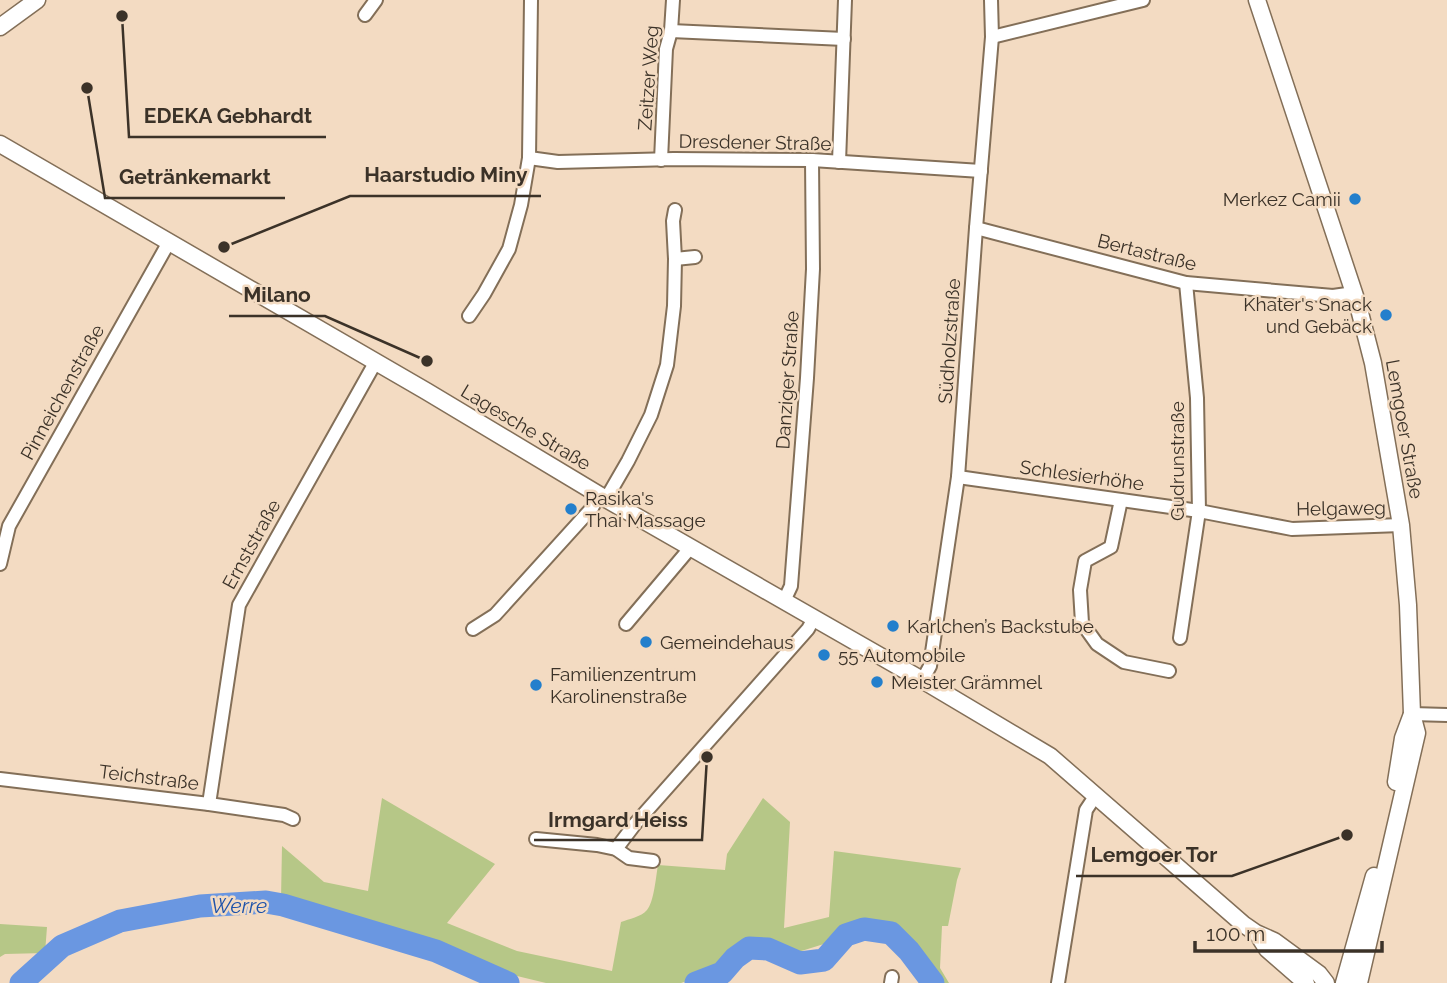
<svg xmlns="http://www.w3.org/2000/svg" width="1447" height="983" font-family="Raleway,sans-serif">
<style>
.green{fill:#b6c787}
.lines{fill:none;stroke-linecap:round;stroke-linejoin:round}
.river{stroke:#6a97e1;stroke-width:23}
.street-casing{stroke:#836f58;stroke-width:16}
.secondary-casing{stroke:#836f58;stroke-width:19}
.street{stroke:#fff;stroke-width:12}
.secondary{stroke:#fff;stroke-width:16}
.poi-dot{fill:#237fcc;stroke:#f3dbc2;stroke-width:2.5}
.labels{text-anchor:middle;stroke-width:5;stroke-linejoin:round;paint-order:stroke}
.street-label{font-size:19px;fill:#3b3228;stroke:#f3dbc2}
.poi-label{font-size:19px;fill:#3b3228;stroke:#f3dbc2;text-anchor:start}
.water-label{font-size:21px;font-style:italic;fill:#1e53aa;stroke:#f3dbc2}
.leader{fill:none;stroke:#3b3228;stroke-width:2.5}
.callout-dot{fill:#3b3228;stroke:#f3dbc2;stroke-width:2.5}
.callout-label{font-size:21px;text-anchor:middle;font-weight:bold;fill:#3b3228;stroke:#f3dbc2;stroke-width:5;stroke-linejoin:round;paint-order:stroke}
</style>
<rect width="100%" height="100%" fill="#f3dbc2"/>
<!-- green -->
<g class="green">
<path d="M382,798L495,864L447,923L517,951L612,971L621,922C629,919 641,917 647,910C654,902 656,876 658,865L725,870L727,854L763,798L790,822L784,928L829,917L834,851L961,868L957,880L948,926H942L940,968L949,983H939L914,946L894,928L870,921H858L827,943L795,953L766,945L743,946L731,955L720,970L681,983H546L517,976L439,942L281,899L282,846L324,882L368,891Z"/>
<path d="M0,924L47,927L45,953L5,954L0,957Z"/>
</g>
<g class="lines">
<!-- river -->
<g class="river">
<path d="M21,983L62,946L120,921L200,906L266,902L283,905L436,951L508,983"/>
<path d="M696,983L722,973L735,958L749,948L768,949L800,963L824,960L846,935L864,929L891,933L909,951L933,983"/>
</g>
<!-- street casing -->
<g class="street-casing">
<g id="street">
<path d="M365,15L376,0"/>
<path d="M671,31L844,39"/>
<path d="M992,37L1143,0"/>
<path d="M529,158L558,162L674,159L812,160L981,171"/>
<path d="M661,160L666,49L671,31L673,0"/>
<path d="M839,162L845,0"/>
<path d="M976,228L1186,283L1333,296L1354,293"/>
<path d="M675,259L695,257"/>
<path d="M469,316L484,294L509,249L521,205L529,158L531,0"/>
<path d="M958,477L1199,511L1292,529L1401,525"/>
<path d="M606,499L628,461L651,415L667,365L674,306L675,259L673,221L675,210"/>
<path d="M1121,500L1111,547L1085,561L1080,590L1082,623L1097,644L1124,662L1169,671"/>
<path d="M0,564L9,526L169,242"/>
<path d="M784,601L791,586L807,378L813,269L812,160"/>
<path d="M626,624L691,547"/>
<path d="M473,629L495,615L592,508L599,494"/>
<path d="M1180,638L1199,511L1197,398L1186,283"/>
<path d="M922,681L930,666L958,477L976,228L992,37L991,0"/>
<path d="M1412,714L1447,715"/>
<path d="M0,779L209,804L284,815L293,819"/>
<path d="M209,804L239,605L375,363"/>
<path d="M536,839L597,845L616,849L629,858L653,861"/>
<path d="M616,849L635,824L808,629L814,618"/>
<path d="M891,983L892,977"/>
<path d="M1058,983L1086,810L1096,795"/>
</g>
</g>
<!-- secondary casing -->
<g class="secondary-casing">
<g id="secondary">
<path d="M1257,0L1358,305L1373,363L1401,525L1408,605L1412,714L1417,733L1359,983"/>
<path d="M0,27L37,0"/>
<path d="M0,144L426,391L606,499L929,684L1050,756L1243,924L1256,933L1274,941L1319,974L1326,983"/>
<path d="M1396,782L1403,738L1412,714"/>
<path d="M1260,938L1267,949L1306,983"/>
<path d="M1344,983L1374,876"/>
</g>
</g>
<!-- street -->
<use href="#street" class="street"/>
<!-- secondary -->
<use href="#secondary" class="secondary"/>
</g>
<!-- markers -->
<g class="poi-dot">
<circle cx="1355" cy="199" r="7"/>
<circle cx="1386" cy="315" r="7"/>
<circle cx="571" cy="509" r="7"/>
<circle cx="893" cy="626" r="7"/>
<circle cx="646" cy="642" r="7"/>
<circle cx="824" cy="655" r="7"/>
<circle cx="877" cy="682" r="7"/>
<circle cx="536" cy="685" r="7"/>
</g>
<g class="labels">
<!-- street labels -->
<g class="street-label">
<text transform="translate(648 78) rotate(-86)" y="7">Zeitzer Weg</text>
<text transform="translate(755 142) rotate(1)" y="7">Dresdener Straße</text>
<text transform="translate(1147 252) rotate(14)" y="7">Bertastraße</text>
<text transform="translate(949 341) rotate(-86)" y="7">Südholzstraße</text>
<text transform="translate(787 380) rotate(-86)" y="7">Danziger Straße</text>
<text transform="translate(62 392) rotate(-61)" y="7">Pinneichenstraße</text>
<text transform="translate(526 427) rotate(31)" y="7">Lagesche Straße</text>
<text transform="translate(1405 429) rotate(80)" y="7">Lemgoer Straße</text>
<text transform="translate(1177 461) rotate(-90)" y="7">Gudrunstraße</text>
<text transform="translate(1082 475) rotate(8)" y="7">Schlesierhöhe</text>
<text transform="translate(1341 508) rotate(-1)" y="7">Helgaweg</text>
<text transform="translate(251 544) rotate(-61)" y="7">Ernststraße</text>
<text transform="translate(149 777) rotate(7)" y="7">Teichstraße</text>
</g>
<!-- poi labels -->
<g class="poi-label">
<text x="1341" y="206" text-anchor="end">Merkez Camii</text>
<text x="1372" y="311" text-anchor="end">Khater's Snack<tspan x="1372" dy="22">und Gebäck</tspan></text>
<text x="585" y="505">Rasika's<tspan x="585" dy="22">Thai Massage</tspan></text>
<text x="907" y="633">Karlchen’s Backstube</text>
<text x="660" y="649">Gemeindehaus</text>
<text x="838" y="662">55 Automobile</text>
<text x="550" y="681">Familienzentrum<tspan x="550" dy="22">Karolinenstraße</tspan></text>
<text x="891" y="689">Meister Grämmel</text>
</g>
<!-- water labels -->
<g class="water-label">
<text x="239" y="913">Werre</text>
</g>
</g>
<!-- callouts -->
<path class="leader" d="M122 16L129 137H326M224 247L350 196H541M87 88L105 198H285M427 361L325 316H229M707 757L702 840H534M1347 835L1232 876H1076"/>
<g class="callout-dot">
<circle cx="122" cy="16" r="7"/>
<circle cx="224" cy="247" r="7"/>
<circle cx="87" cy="88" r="7"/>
<circle cx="427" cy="361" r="7"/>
<circle cx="707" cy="757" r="7"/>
<circle cx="1347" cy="835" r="7"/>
</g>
<g class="callout-label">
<text x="228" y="123">EDEKA Gebhardt</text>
<text x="446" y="182">Haarstudio Miny</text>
<text x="195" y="184">Getränkemarkt</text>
<text x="277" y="302">Milano</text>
<text x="618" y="827">Irmgard Heiss</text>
<text x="1154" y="862">Lemgoer Tor</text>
</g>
<!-- scale -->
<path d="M1195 941v10h187v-10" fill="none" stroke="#3b3228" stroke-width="3.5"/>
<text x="1206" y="941" font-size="21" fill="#3b3228" stroke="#f3dbc2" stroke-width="5" paint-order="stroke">100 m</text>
</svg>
